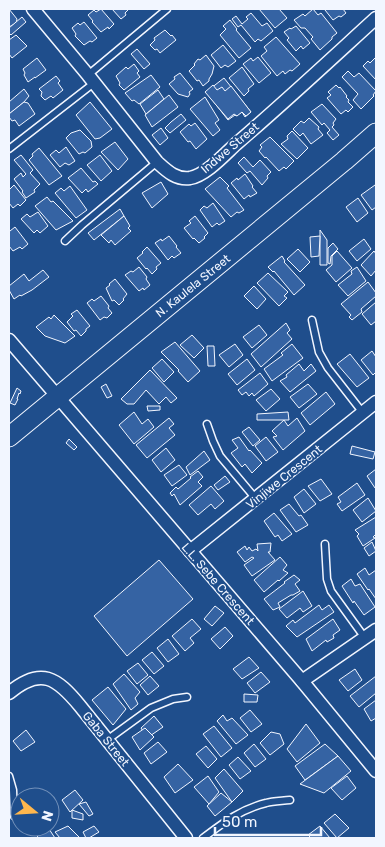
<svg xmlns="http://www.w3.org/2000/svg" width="385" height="847" font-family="Rubik,sans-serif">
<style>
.building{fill:#3563a3;stroke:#f2f6ff}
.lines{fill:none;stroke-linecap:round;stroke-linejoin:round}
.lane-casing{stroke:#f2f6ff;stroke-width:9}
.street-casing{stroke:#f2f6ff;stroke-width:15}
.secondary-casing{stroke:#f2f6ff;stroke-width:21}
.lane{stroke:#1f4e8c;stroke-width:6}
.street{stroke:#1f4e8c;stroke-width:12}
.secondary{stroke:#1f4e8c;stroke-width:19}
.labels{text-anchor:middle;stroke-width:4;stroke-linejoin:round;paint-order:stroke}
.street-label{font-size:12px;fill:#f2f6ff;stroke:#1f4e8c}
</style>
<rect width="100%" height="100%" fill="#1f4e8c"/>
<!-- building -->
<g class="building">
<path d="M9,9L17,19L16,23L9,27Z"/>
<path d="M101,9L114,24L109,29L108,27L101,32L92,22L93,21L88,15L94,10L96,12Z"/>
<path d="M112,9H129L125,13L126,15L121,19Z"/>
<path d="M259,9H279L287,18L275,28Z"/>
<path d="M313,9L318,15L321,13L337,33L332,37V39L320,50L311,39L313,37L305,28H301L294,20L303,14L305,16Z"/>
<path d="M326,9H343L346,13L341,17L339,16L333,20L325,10Z"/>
<path d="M251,13L262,26L267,23L273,31L261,41L258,39L255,42L241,25L238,27L232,19L236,16L242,24L248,19L246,17Z"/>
<path d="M22,17L26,22L11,35L9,33V28Z"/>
<path d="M230,20L237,29L236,30L251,48L239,58L220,35L226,29L223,26Z"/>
<path d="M84,22L97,38L92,42L90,41L84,45L75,36L76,34L72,28L78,23L80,25Z"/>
<path d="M296,26L310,43L303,49L301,46L296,51L287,40L289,38L284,32L290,28L291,29Z"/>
<path d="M165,30L171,36L172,35L176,40L160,53L157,49L155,50L150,45L155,40L154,38Z"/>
<path d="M16,35L27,46L12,58L9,54V40Z"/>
<path d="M276,37L300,64L292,71L290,70L285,74L283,71L277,76L261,56L267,51L264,47Z"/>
<path d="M223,45L236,61L228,67L225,65L221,68L211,55Z"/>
<path d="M137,49L150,64L144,69L131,54Z"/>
<path d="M206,55L214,66L212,74L209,79V81L203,86L199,80L197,81L189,71L195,65L194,64L198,59L200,60Z"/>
<path d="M258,57L271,73L259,83L243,64L251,58L253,61Z"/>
<path d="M376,57V80L363,66L368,61L370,63Z"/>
<path d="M37,58L46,70L35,78V77L28,82L24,75L25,73L23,69Z"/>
<path d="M134,64L139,71L137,73L140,77L124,90L119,85L120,83L116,76L126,67L128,69Z"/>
<path d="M242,67L254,84L248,89L249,91L244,96L229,78Z"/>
<path d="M348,71L354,77L359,73L376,91L373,95L374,96L361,109L353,100L358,94L342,77Z"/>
<path d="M180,73L193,89L189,92L190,94L188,97L178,94L169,84L175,79L174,77Z"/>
<path d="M151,75L160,87L139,104L134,100L132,101L125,93Z"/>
<path d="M56,76L60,81L58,83L63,90L53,98L51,96L45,100L41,96L42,92L39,89Z"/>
<path d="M224,78L251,112L245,117L242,112L236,116L235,115L228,120L206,92Z"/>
<path d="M213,85L217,90L222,87L225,91L231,86L251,112L246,116L242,112L237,116L234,114L228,119L205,92Z"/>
<path d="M336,85L339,88L340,87L347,96L346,97L349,100L348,102L353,107L348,112L346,110L341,114L327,98L331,95L328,92Z"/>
<path d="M24,89L29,96L24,102L9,114V102Z"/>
<path d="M158,90L164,99L146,114L140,104Z"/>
<path d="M169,95L178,107L152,127L145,115Z"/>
<path d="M205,97L219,120L215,123L220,130L213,136L190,109Z"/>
<path d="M24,102L28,103L35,114L19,126L15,120L12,121L9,117V114Z"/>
<path d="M90,102L112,129L100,138L95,139L76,115Z"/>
<path d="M322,104L336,119L333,123L334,125L332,127L339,135L333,140L327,133L330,130L324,123L322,125L311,112Z"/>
<path d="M181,114L186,120L170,133L165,128L171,122Z"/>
<path d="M309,118L319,127L318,129L323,135L311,144L303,133L300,136L293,129L301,121L304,123Z"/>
<path d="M195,123L207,139L196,149L190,141L188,142L180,132L189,124L191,126Z"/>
<path d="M161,128L168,138L160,145L152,135Z"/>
<path d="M80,130L91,141L92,147L85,153L83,152L79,154L66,138L71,133Z"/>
<path d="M292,131L308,148L297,159L281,144L288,139L287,136Z"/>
<path d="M270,137L294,161L286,169L284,167L279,171L266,157L265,158L259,151L262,147L260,145Z"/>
<path d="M115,142L128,159L118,170L101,152Z"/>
<path d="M66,147L75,161L69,165L65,163L60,167L50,155L56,150L59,153Z"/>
<path d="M39,148L62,176L49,185L29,160L33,156L32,154Z"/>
<path d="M21,155L33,170L30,173L40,184L34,190L35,192L26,198L22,192L23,191L14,179L21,173L23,177L26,174L14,160Z"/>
<path d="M100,155L112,171L101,181L87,165Z"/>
<path d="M244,157L253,167L260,160L271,172L267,176L268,178L262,185L250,171L247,173L238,163Z"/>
<path d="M81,168L93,182L95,181L98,184L88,192L86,189L82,193L68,178Z"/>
<path d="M245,174L253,186L252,187L257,193L250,197L249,195L244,199L231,183L237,178L238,180Z"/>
<path d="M220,177L229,186L227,188L244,210L239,213L237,212L231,217L205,189Z"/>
<path d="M161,182L168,194L152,208L142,193Z"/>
<path d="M14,185L26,200L20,206L18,204L13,208L9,203V190Z"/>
<path d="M375,185L376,186V207L372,210L361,195Z"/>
<path d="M70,186L87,210L76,218L55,193L61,188L64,191Z"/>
<path d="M47,197L51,202L53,201L73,221L56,230L35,206Z"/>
<path d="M358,198L368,213L357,222L346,207Z"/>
<path d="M213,203L225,221L219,225L217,223L212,227L200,210L204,206L207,208Z"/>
<path d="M120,209L124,216L94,240L88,233Z"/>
<path d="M38,212L48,226L40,233L37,230L34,233L21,219L27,214L30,217Z"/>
<path d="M124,216L130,226L128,228L131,231L115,245L111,240L109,243L101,235Z"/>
<path d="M195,216L208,233L204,237L205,238L199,243L194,238L193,239L184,228L191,223L189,221Z"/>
<path d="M15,227L28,244L22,249L20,247L13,251L9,246V230L10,231Z"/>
<path d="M320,230L327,240V265H320Z"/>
<path d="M169,236L177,246L176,247L181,253L174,258L172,256L168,260L155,243L161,239L162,241Z"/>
<path d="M320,236L319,256L311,257L310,237Z"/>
<path d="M364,239L371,249L357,261L349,251Z"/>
<path d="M333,243L338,249L331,256L330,264L328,263V248Z"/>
<path d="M147,247L161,263L156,267L157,269L152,274L147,268L146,269L137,258L143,253L142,252Z"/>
<path d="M298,249L310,262L300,272L287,259Z"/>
<path d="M337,251L352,268L336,282L326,270L332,265V256Z"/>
<path d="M374,251L376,254V270L371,276L361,265Z"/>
<path d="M282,256L285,261L284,262L305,285L294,295L274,271L273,272L268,267Z"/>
<path d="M139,267L147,277L146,279L150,285L144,290L143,288L139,291L125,275L131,271L133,272Z"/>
<path d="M357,267L366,281L348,296L338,285L352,274L351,271Z"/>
<path d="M43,270L49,277L32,290L21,296L20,295L14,299L9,290V286L24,274L29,281Z"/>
<path d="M268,273L288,292L284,296L287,298L279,306L257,283Z"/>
<path d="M115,279L127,294L123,299L124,300L119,305L114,300L112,301L106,288L110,285L109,284Z"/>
<path d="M368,282L376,293V296L361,309L362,312L352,320L349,317L351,315L341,304Z"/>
<path d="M254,286L266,299L257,309L244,296Z"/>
<path d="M101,296L109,306L108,308L112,313L107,318L104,317L100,320L87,303L92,299L94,301Z"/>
<path d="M376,302V321L371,325L362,314Z"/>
<path d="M77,310L90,326L86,329V331L81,336L76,330L74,331L67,322L73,316L71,314Z"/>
<path d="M54,315L75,336L65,343L45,336L36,327L49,317L51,319Z"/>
<path d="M286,323L290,330L287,333L292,339L261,367L251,354Z"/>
<path d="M259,325L267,335L252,348L243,337Z"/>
<path d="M192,335L204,348L194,358L180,345Z"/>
<path d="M175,342L200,371L188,382L178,371L179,370L161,352Z"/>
<path d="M235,344L243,355L229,367L219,355Z"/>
<path d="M292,344L303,358L272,381L264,369L283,355L281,353Z"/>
<path d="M207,346H214L215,366H208Z"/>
<path d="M372,351L376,357V372L373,375L361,360Z"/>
<path d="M350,354L369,378L357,387L337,364Z"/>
<path d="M162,359L174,372L164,382L152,368Z"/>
<path d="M247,359L255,370L237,385L228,374Z"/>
<path d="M299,364L304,371L311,364L316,371L290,392L280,381L287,377L286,375Z"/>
<path d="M150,370L177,398L171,403L166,397L159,404L146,390L134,404H127L121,399Z"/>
<path d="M260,373L268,384L254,396L252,393L249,396L246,392L242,395L238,390Z"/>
<path d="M106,384L112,396L107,398L101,387Z"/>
<path d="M308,384L317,394L299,408L290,397Z"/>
<path d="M17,388L21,391L20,394L19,393L17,399H18L15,405L10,403Z"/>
<path d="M271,389L280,399L266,411L256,400Z"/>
<path d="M326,392L335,404L310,425L301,413Z"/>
<path d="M147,406H160V410L148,411Z"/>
<path d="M134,412L142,424L148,419L154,427L134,444L119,425Z"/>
<path d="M288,412L289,420H257V414Z"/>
<path d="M169,418L174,424L169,428L175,435L147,458L136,445Z"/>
<path d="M297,418L305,431L283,450L273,437L277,436L272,431L284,420L288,426Z"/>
<path d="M249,427L260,440L253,446L242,432Z"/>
<path d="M239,437L249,451L250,450L262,463L252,473L245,464L242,467L231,453L238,448L232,440Z"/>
<path d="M266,437L278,452L266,461L255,446Z"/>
<path d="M69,439L77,447L74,450L66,443Z"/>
<path d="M352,446L375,452L373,459L350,454Z"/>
<path d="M166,448L175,460L161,472L152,460Z"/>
<path d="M204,451L210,460L190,475L186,467Z"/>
<path d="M179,465L187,475L172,486L164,475Z"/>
<path d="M376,469V487L375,488L367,476Z"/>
<path d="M198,471L203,477L198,482L202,486L180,505L174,494L172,496L170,493L176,487L178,489L191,478L190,477Z"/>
<path d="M225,476L230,482L218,490L214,485Z"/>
<path d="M321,479L332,494L320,501L308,486Z"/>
<path d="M357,483L365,495L342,511L337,504L341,502L338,497Z"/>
<path d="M211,486L224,501L215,509L211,504L198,515L189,505Z"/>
<path d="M304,489L316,504L304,513L294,497Z"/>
<path d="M368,498L376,511L362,522L353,510Z"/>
<path d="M289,504L299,516L301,515L308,525L296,532L280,510Z"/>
<path d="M274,513L292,534L282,541L278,535L275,537L264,521Z"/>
<path d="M376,517V534L373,537L375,538L363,546L357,536L359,534L355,530Z"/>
<path d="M372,542L376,551L369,556L364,548Z"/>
<path d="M271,543L270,552H268L275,560L252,576L244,565L254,558L252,557L245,562L237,552L245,546L247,550L249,547L252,551L256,549L258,551L257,544Z"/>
<path d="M280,557L287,565L283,570L288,573L279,581L278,580L264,592L254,580Z"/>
<path d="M159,560L193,599L127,656L94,616Z"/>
<path d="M365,568L369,575L376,570V599L369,589L368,590L357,574Z"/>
<path d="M294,575L300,580L295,584L300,591L293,595H291L278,603L280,607L273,610L264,599L285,583L284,582Z"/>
<path d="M351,579L355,586L360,584L375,607L364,615L354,601L353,603L342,586Z"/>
<path d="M303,591L312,606L303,612L300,608L287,618L279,609Z"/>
<path d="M319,605L322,610L329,605L334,612L297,637L286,626L293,620L295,623Z"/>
<path d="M215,606L224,613L212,626L204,619Z"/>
<path d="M192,619L201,629L190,638L194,643L185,651L172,636Z"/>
<path d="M333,619L340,630L333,635L334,638L327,642L326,640L312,651L306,639Z"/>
<path d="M225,627L233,636L220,649L211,639Z"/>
<path d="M168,639L179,654L168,662L157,648Z"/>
<path d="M152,652L164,666L154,674L142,660Z"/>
<path d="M249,657L259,668L242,679L233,669Z"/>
<path d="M138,663L148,675L137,684L127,671Z"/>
<path d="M355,669L362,680L348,691L339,680Z"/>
<path d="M261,672L270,682L255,693L247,683Z"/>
<path d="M124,674L140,692L135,698L138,704L131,710L113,684Z"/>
<path d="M150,676L159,686L148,695L140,685Z"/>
<path d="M376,676V693L359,707L350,696Z"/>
<path d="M108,687L126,709L113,725L92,700Z"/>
<path d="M244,694L258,695L257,702H244Z"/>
<path d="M376,700V718L371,721L364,709Z"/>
<path d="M250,710L262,724L251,732L240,718Z"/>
<path d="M223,715L227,721L232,718L248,735L236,744L217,721Z"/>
<path d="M154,716L163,727L147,738L141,728Z"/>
<path d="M306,724L320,743L297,762L287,749Z"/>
<path d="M214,726L232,748L221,757L203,734Z"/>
<path d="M145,728L154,737L140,750L132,737Z"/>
<path d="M26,730L35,742L21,751L13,741Z"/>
<path d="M271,732L280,734L284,744L270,755L260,743Z"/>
<path d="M158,742L167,752L151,764L144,753Z"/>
<path d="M254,744L266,759L255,767L244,753Z"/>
<path d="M325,744L338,756L305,780L295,766Z"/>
<path d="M206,746L217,759L208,768L196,754Z"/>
<path d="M338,756L351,771L324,793L300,784Z"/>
<path d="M238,757L251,771L240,779L229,765Z"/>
<path d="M178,764L193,780L175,793L164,777Z"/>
<path d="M224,769L243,791L232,802L215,778Z"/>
<path d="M208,776L219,792L209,804L194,787Z"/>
<path d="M347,776L356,788L342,800L331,788Z"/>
<path d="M75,790L83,800L70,812L62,800Z"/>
<path d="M221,793L232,802L215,816L207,806Z"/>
<path d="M86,802L93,814L89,816L79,804Z"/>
<path d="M72,810L83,814V820L72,818Z"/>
<path d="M335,814L349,828L337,838L324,823Z"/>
<path d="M68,826L80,838H60L55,832Z"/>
<path d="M94,826L99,832L89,838H86L83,832Z"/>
<path d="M320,826L330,838H311L308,835Z"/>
<path d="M49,829L55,838H39L36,835Z"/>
</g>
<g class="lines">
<!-- lane casing -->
<g class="lane-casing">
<g id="lane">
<path d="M88,75L167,9"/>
<path d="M9,149L94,83"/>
<path d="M65,241L82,225L157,162"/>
<path d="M312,320L319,352L328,368L363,413"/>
<path d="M207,424L213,441L220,456L256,499"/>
<path d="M325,544L327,579L331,591L365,638"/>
<path d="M107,740L151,708L173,699L187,697"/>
<path d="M9,776L13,790L14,816"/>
<path d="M203,838C223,823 241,809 266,803C273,801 282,801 290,800"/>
</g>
</g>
<!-- street casing -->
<g class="street-casing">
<g id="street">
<path d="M33,9L88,75L157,162C167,171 176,180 190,178C206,175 224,155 236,144C284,103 330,60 376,18"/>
<path d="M9,340L302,681L376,771"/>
<path d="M190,551L376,402"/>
<path d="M302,681L376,630"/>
<path d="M9,693C41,666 57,678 80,706L186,838"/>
</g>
</g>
<!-- secondary casing -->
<g class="secondary-casing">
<path id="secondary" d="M9,437L344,161L376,133"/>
</g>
<!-- lane -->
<use href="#lane" class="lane"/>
<!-- street -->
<use href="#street" class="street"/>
<!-- secondary -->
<use href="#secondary" class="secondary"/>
</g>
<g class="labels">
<!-- street labels -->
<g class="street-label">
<text transform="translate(230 148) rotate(-40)" y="4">Indwe Street</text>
<text transform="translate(193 286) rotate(-39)" y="4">N. Kaulela Street</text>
<text transform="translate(284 477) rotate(-39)" y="4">Vinjiwe Crescent</text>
<text transform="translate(218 584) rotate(49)" y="4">L.L. Sebe Crescent</text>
<text transform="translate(106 739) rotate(51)" y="4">Gaba Street</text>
</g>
</g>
<!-- border -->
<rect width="385" height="847" fill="none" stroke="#f2f6ff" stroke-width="20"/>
<!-- north arrow -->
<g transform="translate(35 812) rotate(108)"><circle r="24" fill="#1f4e8c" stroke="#7391ba"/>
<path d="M0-4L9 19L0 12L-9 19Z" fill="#ffb74d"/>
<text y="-8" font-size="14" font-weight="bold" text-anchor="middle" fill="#f2f6ff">N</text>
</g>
<!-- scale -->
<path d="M215 827v8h106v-8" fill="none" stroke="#f2f6ff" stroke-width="2.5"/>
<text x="222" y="827" font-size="15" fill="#f2f6ff" stroke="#1f4e8c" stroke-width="4" paint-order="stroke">50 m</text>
</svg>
